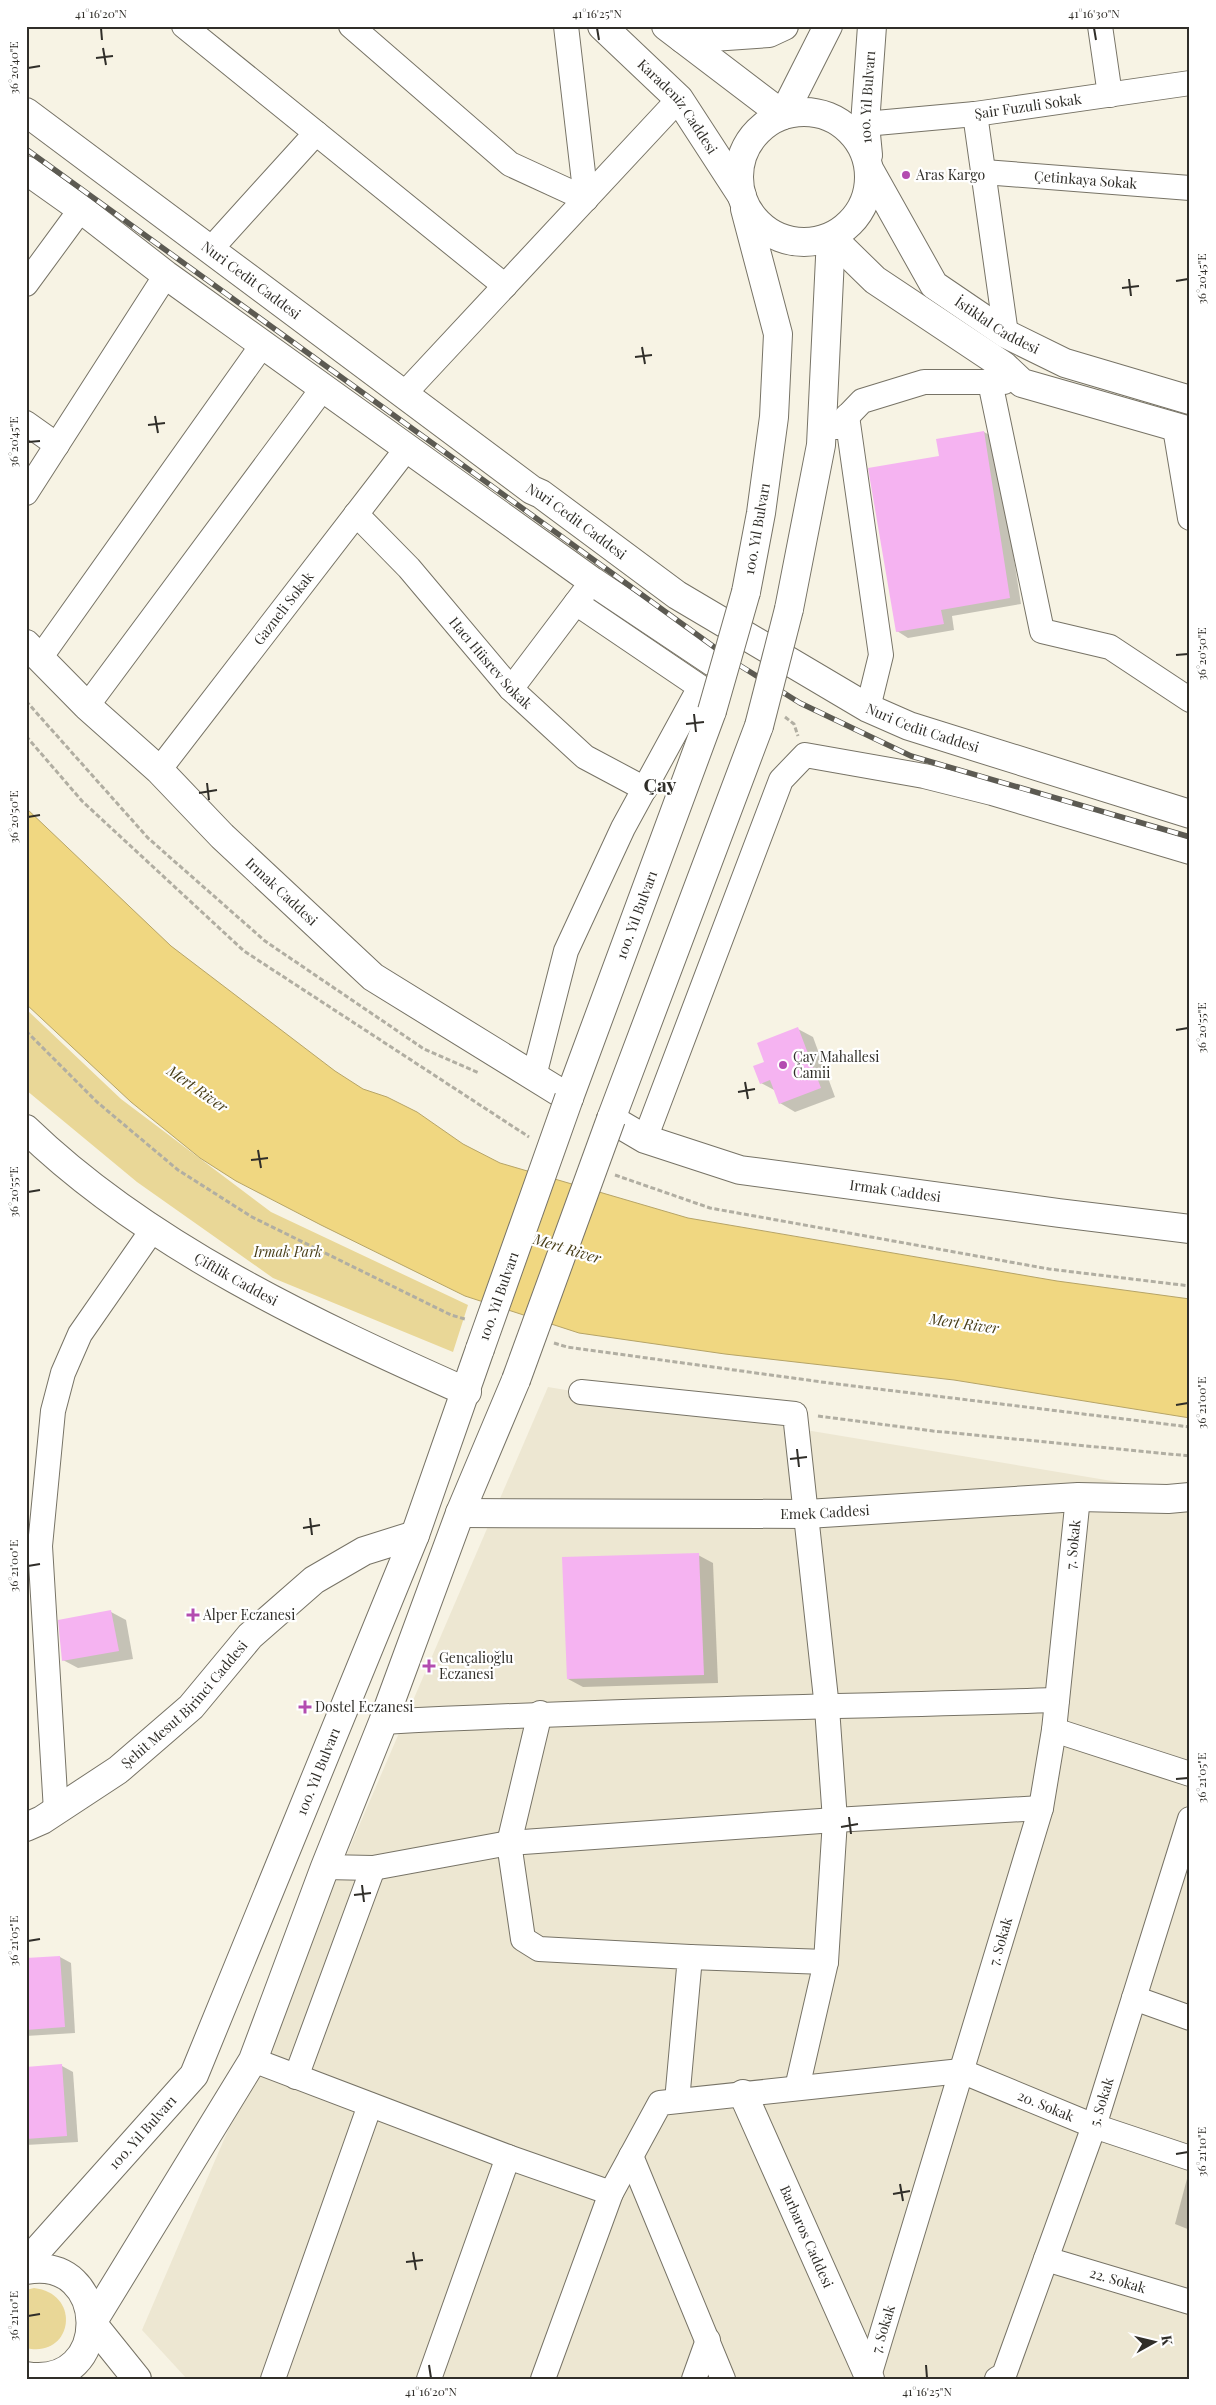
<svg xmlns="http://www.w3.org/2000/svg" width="1216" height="2405" font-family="'Playfair Display',serif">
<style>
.built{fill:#ede7d2}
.green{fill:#e9d797}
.water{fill:#f0d781;stroke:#b6a467}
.shadow{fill:#0003}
.building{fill:#f5b3f1}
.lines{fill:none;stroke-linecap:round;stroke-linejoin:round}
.street-casing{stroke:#777366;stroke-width:26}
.secondary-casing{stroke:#777366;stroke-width:30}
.primary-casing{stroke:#777366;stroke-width:30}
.path{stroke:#b1aea2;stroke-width:3;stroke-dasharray:5 2.5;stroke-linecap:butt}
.street{stroke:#fff;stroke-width:24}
.secondary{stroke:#fff;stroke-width:28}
.primary{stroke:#fff;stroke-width:28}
.rail-casing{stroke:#5c5a52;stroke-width:5.5}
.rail{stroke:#fff;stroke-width:4;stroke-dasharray:11;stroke-linecap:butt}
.primary-bridge-casing{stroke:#777366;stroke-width:30;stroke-linecap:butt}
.primary-bridge{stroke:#fff;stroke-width:28}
.ticks{fill:none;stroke:#302e29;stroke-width:2}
.poi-dot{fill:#b34cb0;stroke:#fff;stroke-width:2}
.labels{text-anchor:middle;stroke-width:4.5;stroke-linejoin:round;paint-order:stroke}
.street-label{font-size:14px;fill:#302e29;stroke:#fff}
.poi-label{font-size:14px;fill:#302e29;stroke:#fff;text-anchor:start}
.park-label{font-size:14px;font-style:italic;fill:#4b411b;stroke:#fff}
.water-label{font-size:15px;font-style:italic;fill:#483e18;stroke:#fff}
.district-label{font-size:19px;font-weight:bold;fill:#302e29;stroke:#fff}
.neatline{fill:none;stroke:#302e29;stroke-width:2}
.ticks-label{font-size:12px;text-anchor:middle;fill:#302e29}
</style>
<rect width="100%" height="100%" fill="#f7f3e4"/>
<!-- built -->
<path class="built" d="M548,1387L1190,1494V2379H187L142,2330Z"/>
<!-- green -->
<g class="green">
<path d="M26,1009L121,1099L271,1212L468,1305L453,1352L273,1278L137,1182L26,1090Z"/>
<path d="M34,2288C83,2294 72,2359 26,2348V2290Z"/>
</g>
<!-- water -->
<path class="water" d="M26,808L171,946L335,1071L363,1089L387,1097L417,1112L463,1144L500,1163L688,1218L1057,1281L1190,1299V1418L954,1380L725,1354L579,1333L465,1296L321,1225L236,1181L200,1158L131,1102L26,1004Z"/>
<!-- shadow -->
<g class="shadow">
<path d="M984,432L995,438L1021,604L952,616L954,630L908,638L897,631Z"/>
<path d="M798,1029L813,1037L835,1097L795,1112L780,1103L776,1091L761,1083L765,1063Z"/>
<path d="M698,1555L713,1563L718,1683L583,1687L568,1679Z"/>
<path d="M111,1612L126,1620L133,1659L78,1668L63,1660Z"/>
<path d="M60,1957L71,1963L75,2033L26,2036V1959Z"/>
<path d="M62,2066L73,2072L78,2142L26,2145V2068Z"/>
<path d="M1188,2175L1190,2176V2230L1175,2224Z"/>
</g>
<!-- building -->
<g class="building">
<path d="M984,431L1010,598L941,610L944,624L896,632L868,468L939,456L936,439Z"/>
<path d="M798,1027L821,1088L779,1104L770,1080L760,1084L753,1066L764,1062L757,1043Z"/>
<path d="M699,1553L704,1675L567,1679L562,1557Z"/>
<path d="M111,1610L119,1651L62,1661L58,1620Z"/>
<path d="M60,1956L65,2027L26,2030V1958Z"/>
<path d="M62,2064L67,2136L26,2139V2067Z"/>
</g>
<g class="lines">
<!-- street casing -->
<g class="street-casing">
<g id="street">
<path d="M184,26L505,286"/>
<path d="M351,26L510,164L586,199"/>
<path d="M566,26L586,199"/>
<path d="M1100,26L1110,95"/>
<path d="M975,114L1006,334"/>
<path id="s1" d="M865,124L975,114L1190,83"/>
<path id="s2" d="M984,172L1190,188"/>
<path d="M210,250L316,133"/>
<path d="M26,284L81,209"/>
<path d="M990,382L1042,631L1110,647L1190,700"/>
<path d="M404,394L679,99"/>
<path d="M847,416L881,655L868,708"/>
<path d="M26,423L57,445"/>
<path d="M837,427L862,401L924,382H1004"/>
<path d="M1175,428L1190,518"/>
<path d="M26,493L166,275"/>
<path id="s3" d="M356,514L409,568L511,689L585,757L645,789"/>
<path d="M40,658L263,344"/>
<path d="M511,689L585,591"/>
<path d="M87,706L323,388"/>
<path id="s4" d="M159,770L408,447"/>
<path d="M534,1076L566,951L623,828L700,687L576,603"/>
<path d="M645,1139L781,780L805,755L924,776L992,793L1190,852"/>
<path d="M581,1392L795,1414L827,1708L835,1820L826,1962L797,2088"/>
<path d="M540,1713L509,1843L523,1939L539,1949L690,1957L677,2101"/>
<path d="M383,1722C608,1710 833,1707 1057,1700"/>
<path d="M1054,1730L1190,1774"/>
<path d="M56,1811L40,1546L53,1411L63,1373L80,1334L153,1229"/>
<path d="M325,1867L373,1868L509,1843L835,1820L1041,1808"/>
<path d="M690,1957L826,1962"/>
<path d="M1134,1998L1190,2018"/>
<path d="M253,2060L508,2157L611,2193"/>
<path d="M296,2077L373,1868"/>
<path d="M631,2156L723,2379"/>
<path id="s5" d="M1046,2259L1190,2302"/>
<path id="s6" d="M869,2376L1041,1808L1054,1730L1078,1497"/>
<path d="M273,2379L370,2105"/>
<path d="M429,2379L508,2157"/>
<path id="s7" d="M543,2379L611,2193L660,2103L961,2071L1094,2126L1190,2158"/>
<path d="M694,2379L708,2340"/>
<path id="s8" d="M997,2379L1004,2375L1094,2126L1190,1819"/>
</g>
</g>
<!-- secondary casing -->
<g class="secondary-casing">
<g id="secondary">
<path id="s9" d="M602,26L679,99L742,196"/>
<path d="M666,26L783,115"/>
<path d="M683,39L769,33L784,26"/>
<path id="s10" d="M26,112L532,490L541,494L677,595L868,708L909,726L1190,814"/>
<path id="s11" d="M869,169L934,285L1006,334L1065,363L1190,400"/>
<path d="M26,170L81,209L166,275L592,581L713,662"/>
<path d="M831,237L875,280L1004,366L1022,383L1190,431"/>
<path id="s12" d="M26,644L87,706L159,770L222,836L373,977L569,1098"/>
<path id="s13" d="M611,1119L645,1139L740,1170L1059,1213L1190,1229"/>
<path id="s14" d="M26,1129C147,1246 314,1324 467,1392"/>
<path id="s15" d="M460,1513L807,1514L1078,1497L1168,1499L1190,1497"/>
<path id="s16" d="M26,1827L42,1820L118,1770L191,1707L250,1636L314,1580L364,1551L415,1535"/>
<path id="s17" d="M743,2094L870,2379"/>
</g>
</g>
<!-- primary casing -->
<g class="primary-casing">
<g id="primary">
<circle cx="804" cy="177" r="65"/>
<path d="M783,115L828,26"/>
<path id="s18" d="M868,155L865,124L872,26"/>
<path d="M745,209L778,334L774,417L761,513L746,592"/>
<path d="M789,609L821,445L831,237"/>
<path id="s19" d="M569,1098L712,711"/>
<path d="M611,1119L759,726"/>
<path id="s20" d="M26,2263L194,2075L415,1535L480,1349"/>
<path d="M26,2270C110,2254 114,2390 26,2376"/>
<path d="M137,2379L92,2323L253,2060L325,1867L383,1722L460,1513L516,1380"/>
</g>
</g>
<!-- path -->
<g class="path">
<path d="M26,701L148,838L265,941L424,1049L479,1073"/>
<path d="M785,717L794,724L798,736"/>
<path d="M26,736L82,801L244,951L529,1137"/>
<path d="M26,1031L97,1102L178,1170L252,1217L451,1315L465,1319"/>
<path d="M615,1175L710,1208L1049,1269L1190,1286"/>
<path d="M554,1343L567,1347L829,1383L1190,1427"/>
<path d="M818,1416L933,1431L1190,1456"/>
</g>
<!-- street -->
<use href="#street" class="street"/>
<!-- secondary -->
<use href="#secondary" class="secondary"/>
<!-- primary -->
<use href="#primary" class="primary"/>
<!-- rail casing -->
<g class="rail-casing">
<path id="rail" d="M26,149L739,665L800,703L911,756L1190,837"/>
</g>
<!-- rail -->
<use href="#rail" class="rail"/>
<!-- primary-bridge casing -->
<g class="primary-bridge-casing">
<g id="primary-bridge">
<path d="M712,711L746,592"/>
<path d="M759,726L789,609"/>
<path id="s21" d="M480,1349L569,1098"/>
<path d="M516,1380L611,1119"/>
</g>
</g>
<!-- primary-bridge -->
<use href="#primary-bridge" class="primary-bridge"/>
</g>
<!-- ticks -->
<path class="ticks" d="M101,28L102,40M597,28L599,40M1094,28L1096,40M103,48L106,65M96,58L113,56M28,68L40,66M1129,279L1131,296M1176,281L1188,279M1122,288L1139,286M642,347L645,364M635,357L652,355M155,416L158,433M148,425L165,423M28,442L40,441M1176,655L1188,654M694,714L696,732M686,724L704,722M207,783L209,800M199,793L217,790M28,817L40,815M1176,1030L1188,1028M745,1082L748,1099M738,1092L755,1089M258,1150L261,1168M251,1160L268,1158M28,1192L40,1190M1176,1405L1188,1403M797,1449L799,1467M790,1459L807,1457M310,1518L312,1535M303,1528L320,1525M28,1566L40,1564M1176,1779L1188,1778M849,1817L851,1834M841,1827L858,1824M362,1885L364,1902M354,1895L371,1893M28,1941L40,1939M1176,2154L1188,2152M900,2184L903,2201M893,2194L910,2191M413,2252L416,2270M406,2262L423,2260M28,2316L40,2314M429,2365L431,2378M926,2365L927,2378"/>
<!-- markers -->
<g class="poi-dot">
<circle cx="906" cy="175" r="5"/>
<circle cx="783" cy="1065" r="5"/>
<path d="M190.5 1607.5h5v5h5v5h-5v5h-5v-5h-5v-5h5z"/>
<path d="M426.5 1658.5h5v5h5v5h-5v5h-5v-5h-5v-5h5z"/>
<path d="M302.5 1699.5h5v5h5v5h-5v5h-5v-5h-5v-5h5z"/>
</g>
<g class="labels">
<!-- street labels -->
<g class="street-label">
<text dy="5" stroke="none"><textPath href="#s18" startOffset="58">100. Yıl Bulvarı</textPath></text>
<text dy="5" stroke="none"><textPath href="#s1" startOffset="164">Şair Fuzuli Sokak</textPath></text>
<text dy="5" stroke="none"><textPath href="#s9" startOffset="111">Karadeniz Caddesi</textPath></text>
<text dy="5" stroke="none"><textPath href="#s2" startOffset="102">Çetinkaya Sokak</textPath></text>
<text dy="5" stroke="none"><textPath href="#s10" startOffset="281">Nuri Cedit Caddesi</textPath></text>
<text dy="5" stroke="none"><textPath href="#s11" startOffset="208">İstiklal Caddesi</textPath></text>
<text dy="5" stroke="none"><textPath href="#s10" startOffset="686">Nuri Cedit Caddesi</textPath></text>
<text transform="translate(757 529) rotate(-80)" y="5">100. Yıl Bulvarı</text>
<text dy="5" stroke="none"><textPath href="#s4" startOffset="204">Gazneli Sokak</textPath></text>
<text dy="5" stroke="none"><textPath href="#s3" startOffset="201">Hacı Hüsrev Sokak</textPath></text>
<text dy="5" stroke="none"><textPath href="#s10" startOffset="1091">Nuri Cedit Caddesi</textPath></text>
<text dy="5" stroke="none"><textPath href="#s12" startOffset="356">Irmak Caddesi</textPath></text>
<text dy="5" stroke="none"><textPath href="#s19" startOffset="195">100. Yıl Bulvarı</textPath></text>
<text dy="5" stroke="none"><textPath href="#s13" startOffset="296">Irmak Caddesi</textPath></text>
<text dy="5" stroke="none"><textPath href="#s14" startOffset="259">Çiftlik Caddesi</textPath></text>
<text dy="5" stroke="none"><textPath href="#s21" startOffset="56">100. Yıl Bulvarı</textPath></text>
<text dy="5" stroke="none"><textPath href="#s15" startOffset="365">Emek Caddesi</textPath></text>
<text dy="5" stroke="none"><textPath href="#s6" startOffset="859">7. Sokak</textPath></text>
<text dy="5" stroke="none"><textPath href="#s16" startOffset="202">Şehit Mesut Birinci Caddesi</textPath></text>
<text dy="5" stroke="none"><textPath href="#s20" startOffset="580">100. Yıl Bulvarı</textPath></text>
<text dy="5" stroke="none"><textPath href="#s6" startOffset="454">7. Sokak</textPath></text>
<text dy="5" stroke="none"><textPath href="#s8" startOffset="298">5. Sokak</textPath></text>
<text dy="5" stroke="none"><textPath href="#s7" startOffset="695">20. Sokak</textPath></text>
<text dy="5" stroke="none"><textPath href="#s20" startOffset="175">100. Yıl Bulvarı</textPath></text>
<text dy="5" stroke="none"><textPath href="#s17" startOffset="156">Barbaros Caddesi</textPath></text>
<text dy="5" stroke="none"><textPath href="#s5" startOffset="75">22. Sokak</textPath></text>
<text dy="5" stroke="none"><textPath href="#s6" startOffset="49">7. Sokak</textPath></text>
</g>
<!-- poi labels -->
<g class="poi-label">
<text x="916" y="180">Aras Kargo</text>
<text x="793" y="1062">Çay Mahallesi<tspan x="793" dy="16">Camii</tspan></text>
<text x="203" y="1620">Alper Eczanesi</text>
<text x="439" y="1663">Gençalioğlu<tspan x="439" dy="16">Eczanesi</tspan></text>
<text x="315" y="1712">Dostel Eczanesi</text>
</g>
<!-- park labels -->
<g class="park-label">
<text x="288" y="1257">Irmak Park</text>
</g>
<!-- water labels -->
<g class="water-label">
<text transform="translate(197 1089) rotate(35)" y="5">Mert River</text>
<text transform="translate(567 1249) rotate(17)" y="5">Mert River</text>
<text transform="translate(964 1324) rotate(8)" y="5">Mert River</text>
</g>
<!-- district labels -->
<g class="district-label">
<text x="660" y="792">Çay</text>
</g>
</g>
<!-- border -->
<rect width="1216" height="2405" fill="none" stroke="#ffffff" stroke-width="55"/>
<!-- north arrow -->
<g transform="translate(1154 2342) rotate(82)" stroke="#ffffff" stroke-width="4" paint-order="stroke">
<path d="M0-4L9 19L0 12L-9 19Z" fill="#302e29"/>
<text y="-8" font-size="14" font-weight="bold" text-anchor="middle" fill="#302e29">K</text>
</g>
<rect x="28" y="28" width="1160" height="2350" class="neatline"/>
<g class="ticks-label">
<text x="101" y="18">41°16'20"N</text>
<text x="597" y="18">41°16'25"N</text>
<text x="1094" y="18">41°16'30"N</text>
<text transform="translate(14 68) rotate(-90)" y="4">36°20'40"E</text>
<text transform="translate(1202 279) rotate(-90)" y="4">36°20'45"E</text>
<text transform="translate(14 442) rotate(-90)" y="4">36°20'45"E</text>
<text transform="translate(1202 654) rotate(-90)" y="4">36°20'50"E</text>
<text transform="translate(14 817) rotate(-90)" y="4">36°20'50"E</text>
<text transform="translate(1202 1028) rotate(-90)" y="4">36°20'55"E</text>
<text transform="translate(14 1192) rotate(-90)" y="4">36°20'55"E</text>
<text transform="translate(1202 1403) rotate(-90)" y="4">36°21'00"E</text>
<text transform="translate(14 1566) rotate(-90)" y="4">36°21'00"E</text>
<text transform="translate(1202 1778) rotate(-90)" y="4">36°21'05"E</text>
<text transform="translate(14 1941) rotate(-90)" y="4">36°21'05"E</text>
<text transform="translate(1202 2152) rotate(-90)" y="4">36°21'10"E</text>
<text transform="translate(14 2316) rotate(-90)" y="4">36°21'10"E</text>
<text x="431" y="2396">41°16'20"N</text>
<text x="927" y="2396">41°16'25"N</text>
</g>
</svg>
